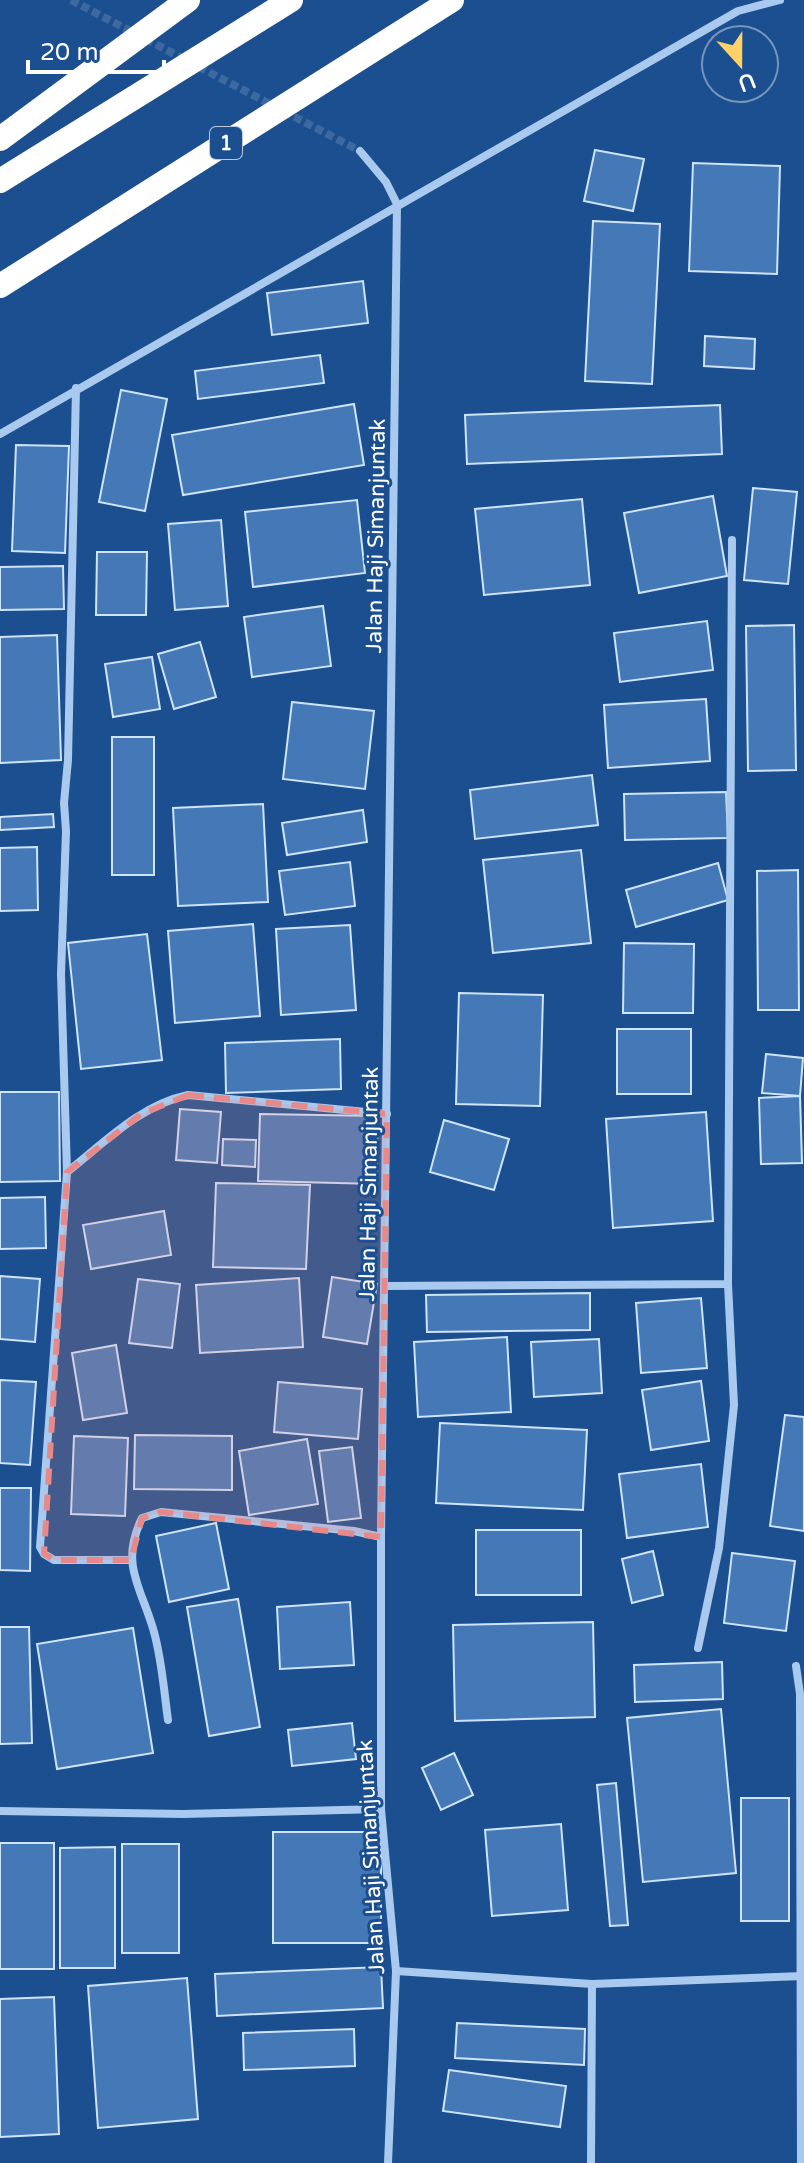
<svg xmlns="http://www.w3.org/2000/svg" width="804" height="2163" font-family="'Varela Round',sans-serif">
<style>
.building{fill:#4478b7;stroke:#cfe3fa;stroke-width:2}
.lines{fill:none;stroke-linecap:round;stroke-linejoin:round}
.street-tunnel{stroke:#3d69a0;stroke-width:8;stroke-dasharray:8 4;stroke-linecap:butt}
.street{stroke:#a9c9ee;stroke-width:8}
.highway{stroke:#fff;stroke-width:24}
.marked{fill:#e88989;fill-opacity:0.2;stroke:#e88989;stroke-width:6;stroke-dasharray:16 10;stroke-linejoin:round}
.labels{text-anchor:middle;stroke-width:6;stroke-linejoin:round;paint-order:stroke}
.shield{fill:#1b4f8f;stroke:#bbcadd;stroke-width:2}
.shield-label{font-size:20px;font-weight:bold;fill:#fff}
.street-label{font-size:22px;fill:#fff;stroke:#1b4f8f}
</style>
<rect width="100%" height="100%" fill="#1b4f8f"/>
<!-- building -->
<g class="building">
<path d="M595,150L644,159L633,211L584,201Z"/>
<path d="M693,163L780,166L777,274L689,271Z"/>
<path d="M593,221L660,224L652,384L585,381Z"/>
<path d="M363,281L368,323L272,335L267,293Z"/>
<path d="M705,336L755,339L754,369L704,366Z"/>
<path d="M320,355L324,383L198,399L195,371Z"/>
<path d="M121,390L167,399L145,511L99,502Z"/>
<path d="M354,404L364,465L183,495L172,435Z"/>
<path d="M720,405L722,454L467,464L465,415Z"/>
<path d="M16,445L69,446L65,553L12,551Z"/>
<path d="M753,488L797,492L788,584L744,580Z"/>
<path d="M713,496L727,576L639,593L624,513Z"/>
<path d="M582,499L590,585L484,595L475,509Z"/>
<path d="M357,500L365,573L253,587L245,512Z"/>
<path d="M221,520L228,606L175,610L168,524Z"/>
<path d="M97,552H147L146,615H96Z"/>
<path d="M63,566L64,609L0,610V567Z"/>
<path d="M323,606L331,666L252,677L244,617Z"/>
<path d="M707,621L713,670L620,682L614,633Z"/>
<path d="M794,625L796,770L748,771L746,626Z"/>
<path d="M57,635L61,760L0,763V637Z"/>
<path d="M200,642L216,697L174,709L158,654Z"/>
<path d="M152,657L160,709L113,717L105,664Z"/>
<path d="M706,699L710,761L608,768L604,705Z"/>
<path d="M292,702L374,711L365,789L283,779Z"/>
<rect x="112" y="737" width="42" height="138"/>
<path d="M592,775L598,825L475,839L470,790Z"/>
<path d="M726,792L728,838L625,840L624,794Z"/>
<path d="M263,804L268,902L178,906L173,808Z"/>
<path d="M363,810L367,842L287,855L282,823Z"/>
<path d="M53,814L54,827L0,830V817Z"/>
<path d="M37,847L38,910L0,911V848Z"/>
<path d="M581,850L591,943L493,953L483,860Z"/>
<path d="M350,862L355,906L285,915L279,871Z"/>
<path d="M718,863L728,900L636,927L626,890Z"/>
<path d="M798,870L799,1010H758L757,871Z"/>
<path d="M253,924L260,1016L175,1023L168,931Z"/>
<path d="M350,925L356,1010L281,1015L276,929Z"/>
<path d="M147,934L162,1060L81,1069L68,943Z"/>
<path d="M624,943L694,944L693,1013H623Z"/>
<path d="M459,993L543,995L540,1106L456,1104Z"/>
<rect x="617" y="1029" width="74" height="65"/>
<path d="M340,1039L341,1089L226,1093L225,1043Z"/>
<path d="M766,1054L803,1058L800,1096L762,1093Z"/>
<path d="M0,1092H59L60,1181L0,1182Z"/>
<path d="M800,1096L802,1163L761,1164L759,1098Z"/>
<path d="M180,1109L221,1112L217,1163L176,1160Z"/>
<path d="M706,1112L713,1221L613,1228L606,1119Z"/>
<path d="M260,1114L378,1116L376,1184L258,1181Z"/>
<path d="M444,1120L509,1139L494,1190L430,1172Z"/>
<path d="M223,1139L256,1140L255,1167L222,1165Z"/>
<path d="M216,1183L310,1185L306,1269L213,1267Z"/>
<path d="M45,1197L46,1248L0,1249V1198Z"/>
<path d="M164,1211L171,1255L91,1269L83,1225Z"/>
<path d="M0,1276L40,1279L35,1342L0,1339Z"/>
<path d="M332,1277L377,1284L367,1344L323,1337Z"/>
<path d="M299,1278L303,1347L200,1353L196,1285Z"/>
<path d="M138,1279L180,1284L172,1348L129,1343Z"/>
<path d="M590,1293V1330L427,1332L426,1295Z"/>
<path d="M701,1298L707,1368L641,1373L636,1303Z"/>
<path d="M507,1337L511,1412L418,1417L414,1342Z"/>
<path d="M599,1339L602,1393L534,1397L531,1342Z"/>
<path d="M116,1345L127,1413L83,1420L72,1353Z"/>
<path d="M0,1380L36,1382L30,1465L0,1463Z"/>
<path d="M701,1381L709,1441L651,1450L642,1390Z"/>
<path d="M278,1382L362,1389L358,1439L274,1432Z"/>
<path d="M785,1415L804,1417V1531L770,1526Z"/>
<path d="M440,1423L587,1430L583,1510L436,1503Z"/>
<path d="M135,1435L232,1436V1490L134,1489Z"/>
<path d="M74,1436L128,1438L125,1516L71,1514Z"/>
<path d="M307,1439L318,1504L249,1515L239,1451Z"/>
<path d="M352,1447L361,1518L328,1522L319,1451Z"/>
<path d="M701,1464L708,1527L627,1538L619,1474Z"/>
<path d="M0,1488H31L30,1571L0,1570Z"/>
<path d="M216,1523L229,1589L169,1602L156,1536Z"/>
<rect x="476" y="1530" width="105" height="65"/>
<path d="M653,1551L663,1595L632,1603L622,1559Z"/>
<path d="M732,1553L795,1561L786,1631L724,1623Z"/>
<path d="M238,1599L260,1727L209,1736L187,1607Z"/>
<path d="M350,1602L354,1665L280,1669L277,1607Z"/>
<path d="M593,1622L595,1717L455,1721L453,1625Z"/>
<path d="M0,1627H29L32,1743L0,1744Z"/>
<path d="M133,1628L153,1753L57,1769L37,1644Z"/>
<path d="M722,1662L723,1699L635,1702L634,1665Z"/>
<path d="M721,1709L736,1873L643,1882L627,1718Z"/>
<path d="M352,1723L356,1759L292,1766L288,1730Z"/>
<path d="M454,1753L473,1795L441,1810L422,1768Z"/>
<path d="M616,1783L628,1925L610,1926L597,1785Z"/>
<rect x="741" y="1798" width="48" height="123"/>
<path d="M561,1824L568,1910L492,1916L485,1830Z"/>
<rect x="273" y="1832" width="108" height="111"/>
<rect x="0" y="1843" width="54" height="126"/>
<rect x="122" y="1844" width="57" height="109"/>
<path d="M115,1847V1968H60V1848Z"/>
<path d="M381,1967L383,2008L217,2016L215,1974Z"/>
<path d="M187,1978L198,2119L98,2128L88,1986Z"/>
<path d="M54,1997L59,2134L0,2137V1999Z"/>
<path d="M457,2023L585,2029L584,2065L455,2058Z"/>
<path d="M354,2029L355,2066L244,2070L243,2033Z"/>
<path d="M449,2070L566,2086L560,2127L443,2111Z"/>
</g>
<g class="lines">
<!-- street-tunnel -->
<path class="street-tunnel" d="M71,0L360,151"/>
<!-- street -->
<g class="street">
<path d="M360,151L386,182L397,204L381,1537V1809L396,1971L388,2163"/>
<path d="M76,388L68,760L64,803L66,831L61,974L67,1172L40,1547L44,1554L54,1560H131"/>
<path d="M0,434L738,11L780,0"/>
<path d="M67,1172C104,1143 140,1105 188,1095L387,1114"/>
<path d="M385,1286L728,1284L732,540"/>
<path d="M698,1648L719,1548L734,1405L728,1284"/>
<path d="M796,1666L800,1694L801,2163"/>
<path d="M168,1720C164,1691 162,1661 154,1632C142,1588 119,1565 142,1518L161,1512L354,1531L381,1537"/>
<path d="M0,1811L183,1814L381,1809"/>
<path d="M396,1971L592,1984L803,1976"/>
<path d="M591,2163L592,1984"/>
</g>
<!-- highway -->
<g class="highway">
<path d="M0,139L188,0"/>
<path d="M0,181L291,0"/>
<path d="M0,286L452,0"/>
</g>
</g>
<!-- marked area -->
<path class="marked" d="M188,1095L387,1114L381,1537L161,1512L142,1518L131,1560H54L44,1554L67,1172L141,1114Z"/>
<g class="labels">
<!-- shield labels -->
<rect class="shield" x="210" y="127" width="32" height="32" rx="6"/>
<g class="shield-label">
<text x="226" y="150">1</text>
</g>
<!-- street labels -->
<g class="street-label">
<text transform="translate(375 536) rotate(-89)" y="8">Jalan Haji Simanjuntak</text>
<text transform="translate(368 1184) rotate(-89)" y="8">Jalan Haji Simanjuntak</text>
<text transform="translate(370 1857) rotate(-93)" y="8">Jalan Haji Simanjuntak</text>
</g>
</g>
<!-- north arrow -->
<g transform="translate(740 64) rotate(159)"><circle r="38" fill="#1b4f8f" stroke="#7695bc" stroke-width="2"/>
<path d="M0-6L14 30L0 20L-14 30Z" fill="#ffd166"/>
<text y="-12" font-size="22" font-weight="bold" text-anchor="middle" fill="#ffffff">U</text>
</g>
<!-- scale -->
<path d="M28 60v12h136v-12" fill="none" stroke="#ffffff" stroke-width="4"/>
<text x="40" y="60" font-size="24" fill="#ffffff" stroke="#1b4f8f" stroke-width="6" paint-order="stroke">20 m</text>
</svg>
